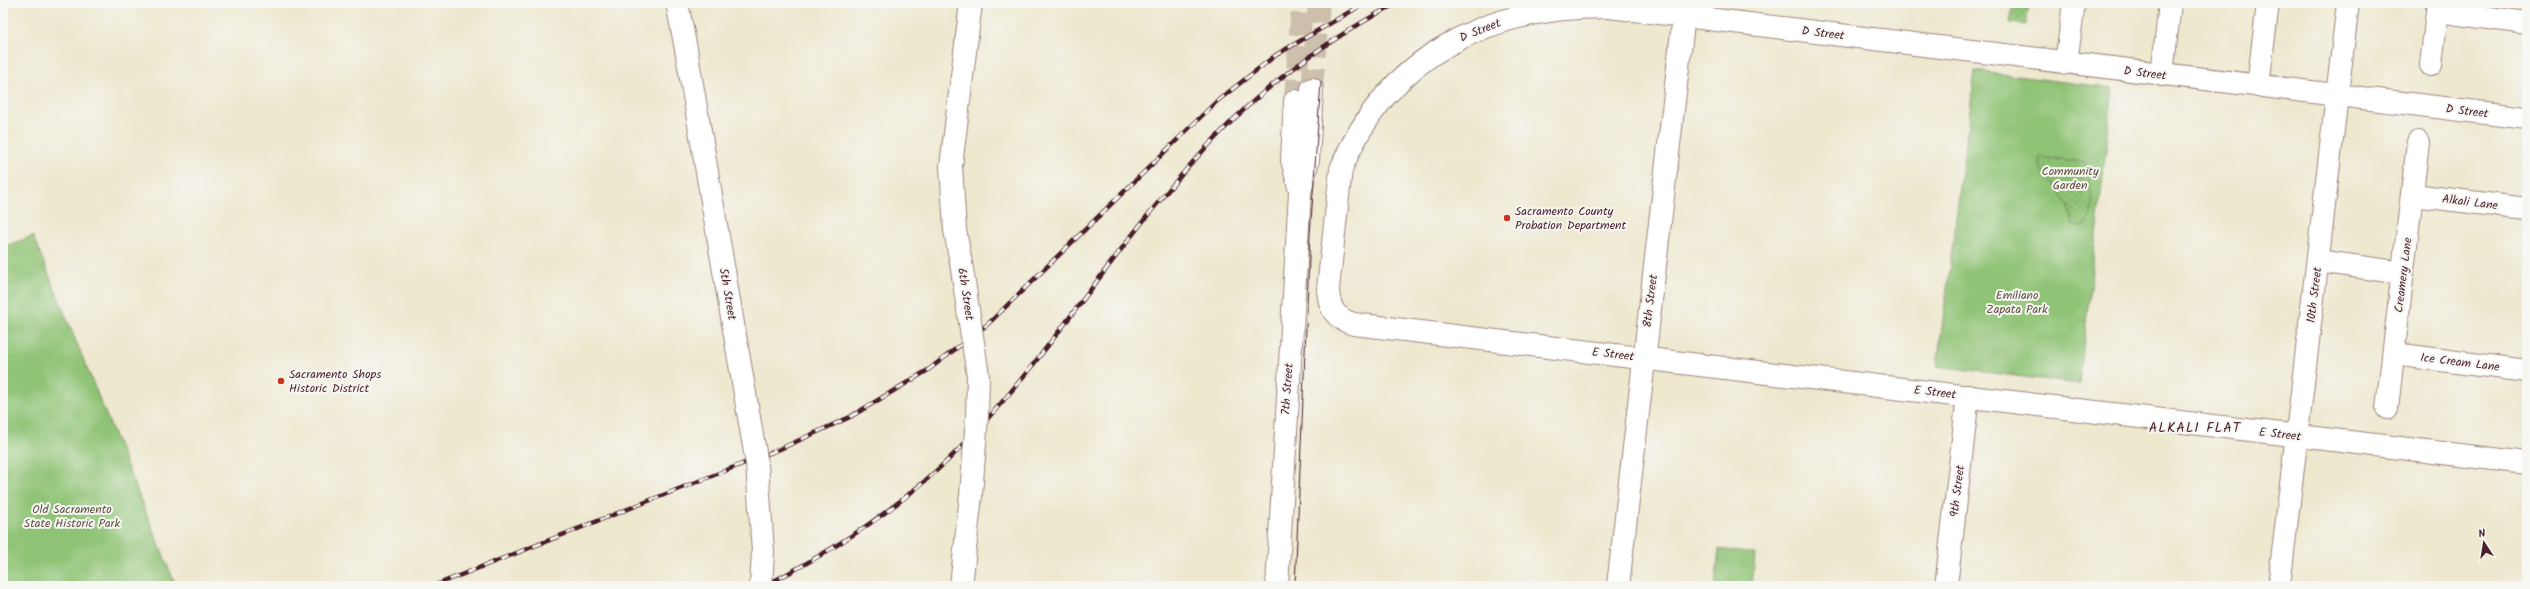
<svg xmlns="http://www.w3.org/2000/svg" width="2530" height="589" font-family="Kalam,sans-serif">
<style>
.green{fill:#8fc375;stroke:#6c7150}
.garden{fill:url(#garden-dots);stroke:#6c7150}
.lines{fill:none;stroke-linecap:round;stroke-linejoin:round}
.major-tunnel{stroke:#ccc0ad;stroke-width:22;stroke-dasharray:22 11;stroke-linecap:butt}
.minor-casing{stroke:#9c847c;stroke-width:24}
.major-casing{stroke:#9c847c;stroke-width:24}
.minor{stroke:#fff;stroke-width:22}
.major{stroke:#fff;stroke-width:22}
.tram{stroke:#4a1f2b;stroke-width:1}
.rail-casing{stroke:#4a1f2b;stroke-width:4.5}
.rail{stroke:#f6f6f2;stroke-width:3;stroke-dasharray:9;stroke-linecap:butt}
.minor-bridge-casing{stroke:#9c847c;stroke-width:24;stroke-linecap:butt}
.minor-bridge{stroke:#fff;stroke-width:22}
.poi-dot{fill:#c8321e;stroke:#f6f6f2;stroke-width:1.5}
.labels{text-anchor:middle;stroke-width:4;stroke-linejoin:round;paint-order:stroke}
.street-label{font-size:12px;fill:#4a1f2b;stroke:#f6f6f2}
.park-label{font-size:12px;fill:#5f5041;stroke:#f6f6f2}
.poi-label{font-size:12px;fill:#4a1f2b;stroke:#f6f6f2;text-anchor:start}
.quarter-label{font-size:14px;letter-spacing:1px;fill:#4a1f2b;stroke:#f6f6f2}
</style>
<defs>
<pattern id="garden-dots" width="8" height="8" patternUnits="userSpaceOnUse"><rect width="8" height="8" fill="#8fc375"/><path d="M2 2h.1M6 6h.1" fill="none" stroke="#779e60" stroke-width="1.8" stroke-linecap="round"/></pattern>
</defs>
<rect width="100%" height="100%" fill="#f6f6f2"/>
<filter id="ink" filterUnits="userSpaceOnUse"><feTurbulence type="fractalNoise" baseFrequency=".025" numOctaves="2"/><feDisplacementMap in="SourceGraphic" scale="8" xChannelSelector="R" yChannelSelector="G"/><feConvolveMatrix kernelMatrix="1 2 1 2 8 2 1 2 1" color-interpolation-filters="sRGB"/></filter>
<filter id="wash" filterUnits="userSpaceOnUse"><feTurbulence type="fractalNoise" baseFrequency=".012" numOctaves="4" result="noise"/><feDisplacementMap in="SourceGraphic" scale="16" xChannelSelector="R" yChannelSelector="G"/><feGaussianBlur stdDeviation="0.9" result="paint"/><feColorMatrix in="noise" values="0 0 0 0 0 0 0 0 0 0 0 0 0 0 0 0 0 1.4 0 .05"/><feComposite in="paint" operator="in"/></filter>
<g filter="url(#wash)">
<rect width="100%" height="100%" fill="#ede8ce"/>
<!-- green -->
<g class="green">
<path d="M1975,71L2113,88L2079,384L1937,366Z"/>
<path d="M33,236L176,586H3V247Z"/>
<path d="M1719,549L1755,554L1752,586H1715Z"/>
</g>
<!-- garden -->
<g class="garden">
<path d="M2013,3H2029L2026,25L2010,23Z"/>
<path d="M2039,157L2086,162C2085,185 2103,202 2084,227L2073,225C2071,216 2069,205 2064,198C2053,181 2043,180 2039,157Z"/>
</g>
</g>
<g filter="url(#ink)">
<g class="lines">
<!-- major-tunnel -->
<g class="major-tunnel">
<path d="M1312,89L1319,3"/>
<path d="M1295,101L1302,3"/>
</g>
<!-- minor casing -->
<g class="minor-casing">
<g id="minor">
<path d="M677,3L686,49"/>
<path d="M2437,11L2527,23"/>
<path d="M2066,63L2074,3"/>
<path d="M2431,65L2438,3"/>
<path d="M2162,75L2170,3"/>
<path d="M2258,86L2268,3"/>
<path d="M2527,118L1609,7C1491,6 1388,54 1341,169L1328,289C1329,308 1335,319 1354,324L2527,463"/>
<path d="M2413,195L2527,209"/>
<path d="M2318,261L2402,273"/>
<path d="M962,269L955,230L951,166L971,3"/>
<path d="M2394,354L2527,371"/>
<path d="M2387,408L2418,142"/>
<path d="M961,586L971,495"/>
<path d="M1618,586L1684,15"/>
<path d="M1946,586L1968,396"/>
<path d="M2279,586L2348,3"/>
</g>
</g>
<!-- major casing -->
<g class="major-casing">
<g id="major">
<path d="M1295,101L1292,160L1299,187"/>
<path d="M1277,586L1300,192L1308,160L1312,89"/>
</g>
</g>
<!-- minor -->
<use href="#minor" class="minor"/>
<!-- major -->
<use href="#major" class="major"/>
<!-- tram -->
<path class="tram" d="M1295,586L1310,235L1321,82"/>
<!-- rail casing -->
<g class="rail-casing">
<g id="rail">
<path d="M433,586L780,449L850,417L928,370L988,324L1216,102L1276,55L1365,3"/>
<path d="M764,586C839,548 908,503 966,442C1059,345 1127,227 1221,132C1273,79 1332,37 1397,3"/>
</g>
</g>
<!-- rail -->
<use href="#rail" class="rail"/>
<!-- minor-bridge casing -->
<g class="minor-bridge-casing">
<g id="minor-bridge">
<path d="M686,49L757,464L763,552L761,586"/>
<path d="M962,269L978,376L977,417L971,495"/>
</g>
</g>
<!-- minor-bridge -->
<use href="#minor-bridge" class="minor-bridge"/>
</g>
</g>
<!-- markers -->
<g class="poi-dot">
<circle cx="1507" cy="218" r="4"/>
<circle cx="281" cy="381" r="4"/>
</g>
<g class="labels">
<!-- street labels -->
<g class="street-label">
<text transform="translate(1480 30) rotate(-22)" y="4">D Street</text>
<text transform="translate(1823 33) rotate(7)" y="4">D Street</text>
<text transform="translate(2145 73) rotate(7)" y="4">D Street</text>
<text transform="translate(2467 111) rotate(7)" y="4">D Street</text>
<text transform="translate(2470 202) rotate(7)" y="4">Alkali Lane</text>
<text transform="translate(2403 275) rotate(-83)" y="4">Creamery Lane</text>
<text transform="translate(728 294) rotate(80)" y="4">5th Street</text>
<text transform="translate(966 294) rotate(81)" y="4">6th Street</text>
<text transform="translate(2314 295) rotate(-83)" y="4">10th Street</text>
<text transform="translate(1650 301) rotate(-83)" y="4">8th Street</text>
<text transform="translate(1613 354) rotate(7)" y="4">E Street</text>
<text transform="translate(2460 362) rotate(7)" y="4">Ice Cream Lane</text>
<text transform="translate(1287 389) rotate(-86)" y="4">7th Street</text>
<text transform="translate(1935 392) rotate(7)" y="4">E Street</text>
<text transform="translate(2280 434) rotate(7)" y="4">E Street</text>
<text transform="translate(1957 491) rotate(-83)" y="4">9th Street</text>
</g>
<!-- park labels -->
<g class="park-label">
<text x="2070" y="175">Community<tspan x="2070" dy="14">Garden</tspan></text>
<text x="2017" y="299">Emiliano<tspan x="2017" dy="14">Zapata Park</tspan></text>
<text x="72" y="513">Old Sacramento<tspan x="72" dy="14">State Historic Park</tspan></text>
</g>
<!-- poi labels -->
<g class="poi-label">
<text x="1515" y="215">Sacramento County<tspan x="1515" dy="14">Probation Department</tspan></text>
<text x="289" y="378">Sacramento Shops<tspan x="289" dy="14">Historic District</tspan></text>
</g>
<!-- quarter labels -->
<g class="quarter-label">
<text x="2195" y="432">ALKALI FLAT</text>
</g>
</g>
<!-- margin -->
<rect width="2530" height="589" fill="none" stroke="#f6f6f2" stroke-width="16"/>
<!-- north arrow -->
<g transform="translate(2484 543) rotate(348)" stroke="#f6f6f2" stroke-width="3" paint-order="stroke">
<path d="M0-3L7 15L0 10L-7 15Z" fill="#4a1f2b"/>
<text y="-6" font-size="11" font-weight="bold" text-anchor="middle" fill="#4a1f2b">N</text>
</g>
</svg>
